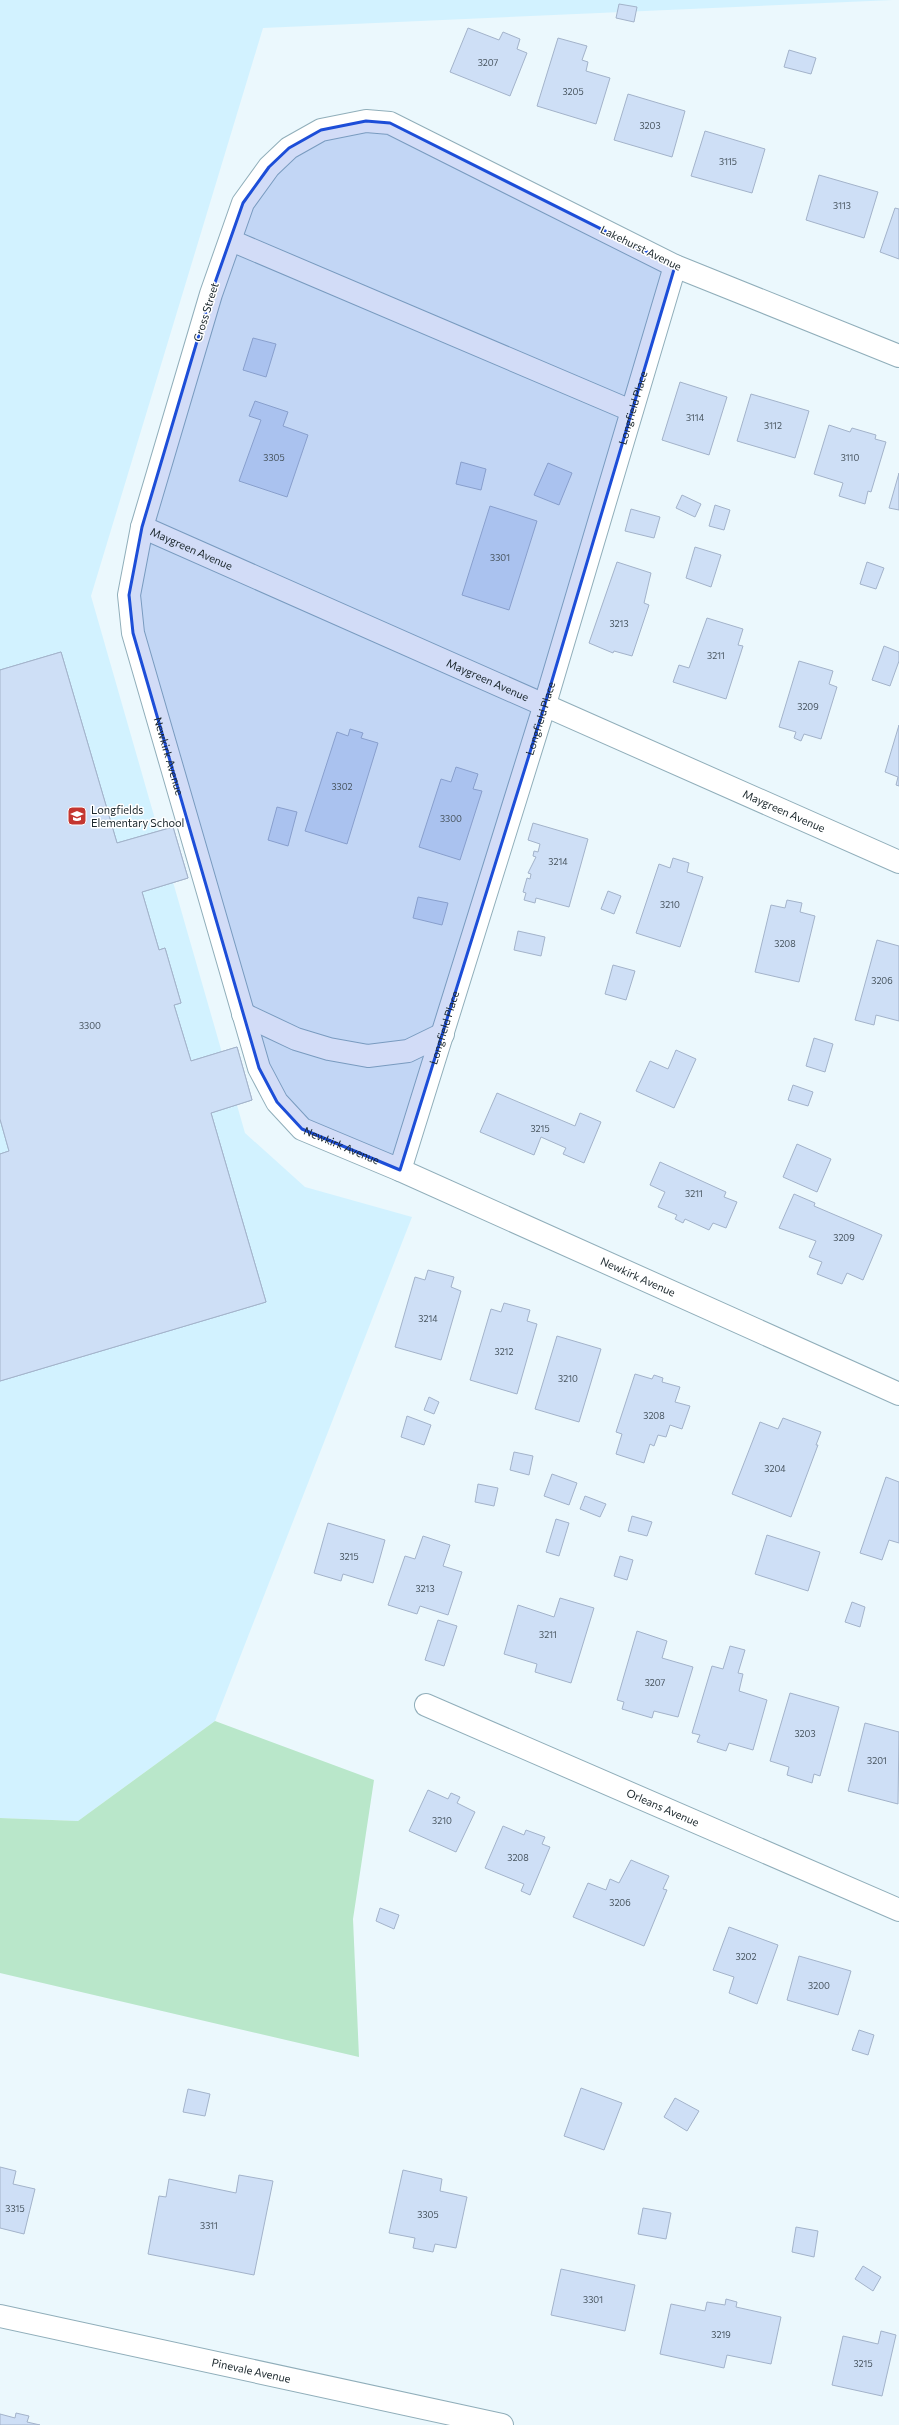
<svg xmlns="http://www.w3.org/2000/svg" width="899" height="2425" font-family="Commissioner,sans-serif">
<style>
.built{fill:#d2f2ff}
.green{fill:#b9e7ca}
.building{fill:#cedff6;stroke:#a3b3ca;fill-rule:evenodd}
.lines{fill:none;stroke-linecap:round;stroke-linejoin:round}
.lane-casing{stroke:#90aeba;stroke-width:23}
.street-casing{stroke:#90aeba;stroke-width:24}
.lane{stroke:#fff;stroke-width:21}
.street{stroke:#fff;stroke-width:22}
.marked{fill:#1d4ed8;fill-opacity:0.2;stroke:#1d4ed8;stroke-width:3;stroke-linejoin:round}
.labels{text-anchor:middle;stroke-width:3;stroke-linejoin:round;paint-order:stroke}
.number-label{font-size:9px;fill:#47545e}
.street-label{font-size:11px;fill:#1a262b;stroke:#fff}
.poi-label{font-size:11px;fill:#1a262b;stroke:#fff;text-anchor:start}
</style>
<rect width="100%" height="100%" fill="#ebf8fd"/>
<!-- built -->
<path class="built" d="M0,0H893L263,28L91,596L245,1133L305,1187L412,1217L215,1721L78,1821L0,1818Z"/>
<!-- green -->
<path class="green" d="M215,1721L374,1780L353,1919L359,2057L0,1973V1818L78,1821Z"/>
<!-- building -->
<g class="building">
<path d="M619,4L637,7L634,22L616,18Z"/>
<path d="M468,28L499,40L503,32L520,39L517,49L527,53L510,96L450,72Z"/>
<path d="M558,38L587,46L582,60L588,62L586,71L610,78L596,124L537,106Z"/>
<path d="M789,50L816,58L811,74L784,67Z"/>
<path d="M628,94L685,111L672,157L614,140Z"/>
<path d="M705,131L765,149L752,193L691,176Z"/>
<path d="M819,175L878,192L864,238L806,220Z"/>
<path d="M895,208L899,209V259L880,252Z"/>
<path d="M253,338L276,344L266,377L243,370Z"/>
<path d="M680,382L727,397L709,455L662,440Z"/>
<path d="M751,394L809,411L795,458L737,441Z"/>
<path d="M255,401L288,412L283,426L308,435L287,497L239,481L261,420L249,416Z"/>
<path d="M829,425L850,432L852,428L876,435L875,439L886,442L871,492L868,491L865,504L839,496L843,483L814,474Z"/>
<path d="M461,462L486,469L481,490L456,484Z"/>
<path d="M548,463L572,473L559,505L534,495Z"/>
<path d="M899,473V510L889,508Z"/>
<path d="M682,495L701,504L695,517L676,508Z"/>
<path d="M715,505L730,510L724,530L709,526Z"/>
<path d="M490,506L537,521L509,610L462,595Z"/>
<path d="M631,509L660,517L654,538L625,531Z"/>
<path d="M695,547L721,555L711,587L686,578Z"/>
<path d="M617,562L651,573L644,603L649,605L632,656L614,651L613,653L589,643Z"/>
<path d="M867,562L884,568L876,589L860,584Z"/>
<path d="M707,618L743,629L738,645L743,646L726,699L673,682L679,665L689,668Z"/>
<path d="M884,646L899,652V661L890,686L872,680Z"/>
<path d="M61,652L117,843L173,827L188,878L142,892L159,950L165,948L181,1003L174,1005L191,1061L237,1047L252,1100L211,1113L266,1302L0,1381V1154L9,1151L0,1119V937L56,920L45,883L0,896V670ZM102,1083L113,1121L26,1146L15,1108Z"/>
<path d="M61,652L117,843L173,827L188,878L142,892L159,950L165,948L181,1003L174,1005L191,1061L237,1047L252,1100L211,1113L266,1302L0,1381V1154L9,1151L0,1119V670Z"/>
<path d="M799,661L833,671L829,684L837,687L821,739L804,734L801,741L794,738L796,732L779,727Z"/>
<path d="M899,725V786L896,785L898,777L885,772Z"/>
<path d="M350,729L363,733L361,738L378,743L347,844L305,831L337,732L348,736Z"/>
<path d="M456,767L478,774L473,789L482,791L460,860L419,847L441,779L451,782Z"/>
<path d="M277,807L297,812L288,846L268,840Z"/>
<path d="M533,823L588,839L569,907L536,898L535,903L524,900L526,893L523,892L527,878L530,879L531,874L528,873L536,857L533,856L534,851L538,852L540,844L528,840Z"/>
<path d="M673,858L689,863L687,872L703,877L680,947L636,933L659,864L670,868Z"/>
<path d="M608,891L621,896L614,914L601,909Z"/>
<path d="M418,897L448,903L442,925L413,918Z"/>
<path d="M787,900L802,903L800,912L815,916L799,982L755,972L771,905L785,908Z"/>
<path d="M518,931L545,937L541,956L514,950Z"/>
<path d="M877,940L899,946V1021L876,1015L874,1025L855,1020Z"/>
<path d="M613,965L635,971L626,1000L605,994Z"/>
<path d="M814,1038L833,1044L825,1072L806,1066Z"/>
<path d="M676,1050L696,1059L674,1108L636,1091L650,1061L668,1069Z"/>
<path d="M793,1085L813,1092L808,1106L788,1100Z"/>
<path d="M497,1093L575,1126L580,1113L601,1122L584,1163L563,1154L566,1148L541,1137L534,1155L480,1132Z"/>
<path d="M797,1144L831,1159L817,1192L783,1177Z"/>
<path d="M660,1162L726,1192L724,1197L737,1202L726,1228L713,1223L709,1230L685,1219L683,1223L675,1219L677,1215L658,1207L665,1192L650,1185Z"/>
<path d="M794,1194L815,1203L814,1206L882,1235L863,1280L847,1273L842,1284L817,1274L822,1262L809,1257L816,1241L779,1228Z"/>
<path d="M428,1270L454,1277L451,1287L461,1291L441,1360L395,1347L415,1277L425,1280Z"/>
<path d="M504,1303L530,1310L527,1321L537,1324L517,1394L470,1380L491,1309L501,1312Z"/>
<path d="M557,1336L601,1349L579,1422L535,1409Z"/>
<path d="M635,1374L652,1379L654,1375L663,1378L662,1382L680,1387L675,1402L690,1406L682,1429L670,1425L666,1437L658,1435L654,1446L650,1444L644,1463L616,1454L622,1434L616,1432Z"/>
<path d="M429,1397L439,1402L434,1414L424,1410Z"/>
<path d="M407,1416L431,1425L424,1445L401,1437Z"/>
<path d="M783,1418L821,1432L816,1445H818L791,1517L732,1494L760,1422L778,1429Z"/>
<path d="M514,1452L533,1456L529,1475L510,1470Z"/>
<path d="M552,1474L577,1483L569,1505L544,1496Z"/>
<path d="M886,1477L899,1482V1543L889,1540L882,1560L860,1553Z"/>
<path d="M478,1484L498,1488L494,1506L475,1502Z"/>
<path d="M585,1496L606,1504L600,1517L580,1509Z"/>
<path d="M632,1516L652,1522L647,1536L628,1531Z"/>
<path d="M556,1519L569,1523L559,1556L546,1552Z"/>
<path d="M328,1523L385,1540L373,1583L343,1574L341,1581L314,1573Z"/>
<path d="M767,1535L820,1552L808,1591L755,1574Z"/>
<path d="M423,1536L450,1545L443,1566L462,1572L448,1615L420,1606L417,1614L388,1605L405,1556L415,1559Z"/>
<path d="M620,1556L633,1560L627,1580L614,1576Z"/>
<path d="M560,1598L594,1608L571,1683L535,1672L537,1664L504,1654L518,1605L554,1617Z"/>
<path d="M852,1602L865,1607L860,1627L845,1622Z"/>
<path d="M438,1620L457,1626L444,1666L425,1660Z"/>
<path d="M637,1631L667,1641L662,1658L693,1667L678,1717L654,1711L652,1718L622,1709L624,1702L617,1700Z"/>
<path d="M730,1646L745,1650L738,1673L743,1674L739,1691L767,1700L753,1750L729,1743L726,1751L697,1742L700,1735L692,1733L712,1666L723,1669Z"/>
<path d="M790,1693L839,1707L820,1776L814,1774L812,1783L787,1775L789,1767L770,1761Z"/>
<path d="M865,1723L899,1732L898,1804L848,1791Z"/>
<path d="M428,1790L448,1799L451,1793L460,1797L457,1803L475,1812L456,1852L409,1831Z"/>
<path d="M503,1826L524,1835L526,1830L545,1837L542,1844L550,1847L530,1895L521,1891L524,1884L485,1868Z"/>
<path d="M631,1860L669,1876L663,1889L667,1890L644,1946L573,1917L588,1883L606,1890L610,1879L619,1883Z"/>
<path d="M380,1908L399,1915L394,1929L376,1921Z"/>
<path d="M729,1927L778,1945L757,2004L729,1993L734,1977L713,1970Z"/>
<path d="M799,1956L851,1971L838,2015L787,2000Z"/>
<path d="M859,2030L874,2035L868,2055L852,2050Z"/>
<path d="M581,2088L622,2103L604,2150L564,2136Z"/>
<path d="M188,2089L210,2094L205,2116L183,2112Z"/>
<path d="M675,2098L699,2111L687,2131L664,2117Z"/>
<path d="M0,2167L16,2171L13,2184L35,2189L24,2234L0,2228Z"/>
<path d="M403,2170L442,2179L440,2191L467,2197L456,2248L435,2244L433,2252L413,2248L415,2238L389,2233Z"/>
<path d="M239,2175L273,2181L254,2275L148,2254L159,2196L166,2197L169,2179L236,2193Z"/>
<path d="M643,2208L671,2213L666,2239L638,2234Z"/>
<path d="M796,2227L818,2231L814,2257L792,2252Z"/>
<path d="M863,2266L881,2277L873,2291L855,2279Z"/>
<path d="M561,2269L635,2285L625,2331L551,2315Z"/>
<path d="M726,2299L737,2302L736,2307L781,2317L771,2364L727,2355L724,2368L660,2354L671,2304L705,2311L707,2302L725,2305Z"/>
<path d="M881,2331L896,2335L882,2396L832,2385L843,2336L878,2344Z"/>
<path d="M16,2413L29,2416L27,2422L40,2425H0V2414L15,2418Z"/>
</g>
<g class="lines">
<!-- lane casing -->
<g class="lane-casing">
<path id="lane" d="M230,240L632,411"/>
</g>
<!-- street casing -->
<g class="street-casing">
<g id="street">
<path id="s1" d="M899,356L675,266L390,123L366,121L321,130L289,148L269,167L243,203L211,294L142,527L129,595L133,633L259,1068L277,1102L302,1129L400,1170L899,1394"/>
<path id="s2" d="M142,527L899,862"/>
<path d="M243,1014L296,1039L329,1049L368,1056L408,1051L443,1034"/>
<path id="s3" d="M400,1170L545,704L675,266"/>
<path id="s4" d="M426,1705L899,1910"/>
<path id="s5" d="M0,2316L502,2425"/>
</g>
</g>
<!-- lane -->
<use href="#lane" class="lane"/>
<!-- street -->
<use href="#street" class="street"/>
</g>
<!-- marked area -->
<path class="marked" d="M366,121L390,123L675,266L545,704L400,1170L302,1129L277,1102L259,1068L133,633L129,595L142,527L211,294L243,203L269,167L289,148L321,130Z"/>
<!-- icons -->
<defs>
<g id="school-square" transform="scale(1)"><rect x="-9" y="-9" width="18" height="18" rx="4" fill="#c43630" stroke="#fff"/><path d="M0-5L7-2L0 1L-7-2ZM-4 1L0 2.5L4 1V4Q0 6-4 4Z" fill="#fff"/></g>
</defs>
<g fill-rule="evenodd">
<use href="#school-square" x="77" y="816"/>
</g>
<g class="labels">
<!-- number labels -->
<g class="number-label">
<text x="488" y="66">3207</text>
<text x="573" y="95">3205</text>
<text x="650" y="129">3203</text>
<text x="728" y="165">3115</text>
<text x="842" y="209">3113</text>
<text x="695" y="421">3114</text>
<text x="773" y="429">3112</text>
<text x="274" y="461">3305</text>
<text x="850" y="461">3110</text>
<text x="500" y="561">3301</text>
<text x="619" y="627">3213</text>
<text x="716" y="659">3211</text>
<text x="808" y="710">3209</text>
<text x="342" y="790">3302</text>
<text x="451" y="822">3300</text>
<text x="558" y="865">3214</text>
<text x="670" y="908">3210</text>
<text x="785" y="947">3208</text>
<text x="882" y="984">3206</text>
<text x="90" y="1029">3300</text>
<text x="540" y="1132">3215</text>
<text x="694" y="1197">3211</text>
<text x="844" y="1241">3209</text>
<text x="428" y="1322">3214</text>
<text x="504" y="1355">3212</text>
<text x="568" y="1382">3210</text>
<text x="654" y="1419">3208</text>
<text x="775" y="1472">3204</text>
<text x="349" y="1560">3215</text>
<text x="425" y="1592">3213</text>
<text x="548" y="1638">3211</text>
<text x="655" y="1686">3207</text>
<text x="805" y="1737">3203</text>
<text x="877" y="1764">3201</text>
<text x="442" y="1824">3210</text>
<text x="518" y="1861">3208</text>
<text x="620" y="1906">3206</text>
<text x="746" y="1960">3202</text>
<text x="819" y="1989">3200</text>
<text x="15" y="2212">3315</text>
<text x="428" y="2218">3305</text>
<text x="209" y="2229">3311</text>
<text x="593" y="2303">3301</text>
<text x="721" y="2338">3219</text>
<text x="863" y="2367">3215</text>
</g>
<!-- street labels -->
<g class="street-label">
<text transform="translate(641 248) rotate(26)" y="4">Lakehurst Avenue</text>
<text transform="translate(206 312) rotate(-73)" y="4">Cross Street</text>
<text dy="4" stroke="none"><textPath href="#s3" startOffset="797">Longfield Place</textPath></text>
<text dy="4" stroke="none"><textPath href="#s2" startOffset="54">Maygreen Avenue</textPath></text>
<text dy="4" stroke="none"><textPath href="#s2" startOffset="378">Maygreen Avenue</textPath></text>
<text dy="4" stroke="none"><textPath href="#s3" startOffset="473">Longfield Place</textPath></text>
<text dy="4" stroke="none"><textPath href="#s1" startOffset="1314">Newkirk Avenue</textPath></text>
<text dy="4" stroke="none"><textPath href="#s2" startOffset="702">Maygreen Avenue</textPath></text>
<text dy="4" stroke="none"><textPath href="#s3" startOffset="149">Longfield Place</textPath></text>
<text dy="4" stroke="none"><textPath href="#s1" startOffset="1757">Newkirk Avenue</textPath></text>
<text dy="4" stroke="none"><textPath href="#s1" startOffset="2081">Newkirk Avenue</textPath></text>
<text dy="4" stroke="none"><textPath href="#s4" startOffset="258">Orleans Avenue</textPath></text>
<text dy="4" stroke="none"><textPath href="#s5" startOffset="257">Pinevale Avenue</textPath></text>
</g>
<!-- poi labels -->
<g class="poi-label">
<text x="91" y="814">Longfields<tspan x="91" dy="13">Elementary School</tspan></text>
</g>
</g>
</svg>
